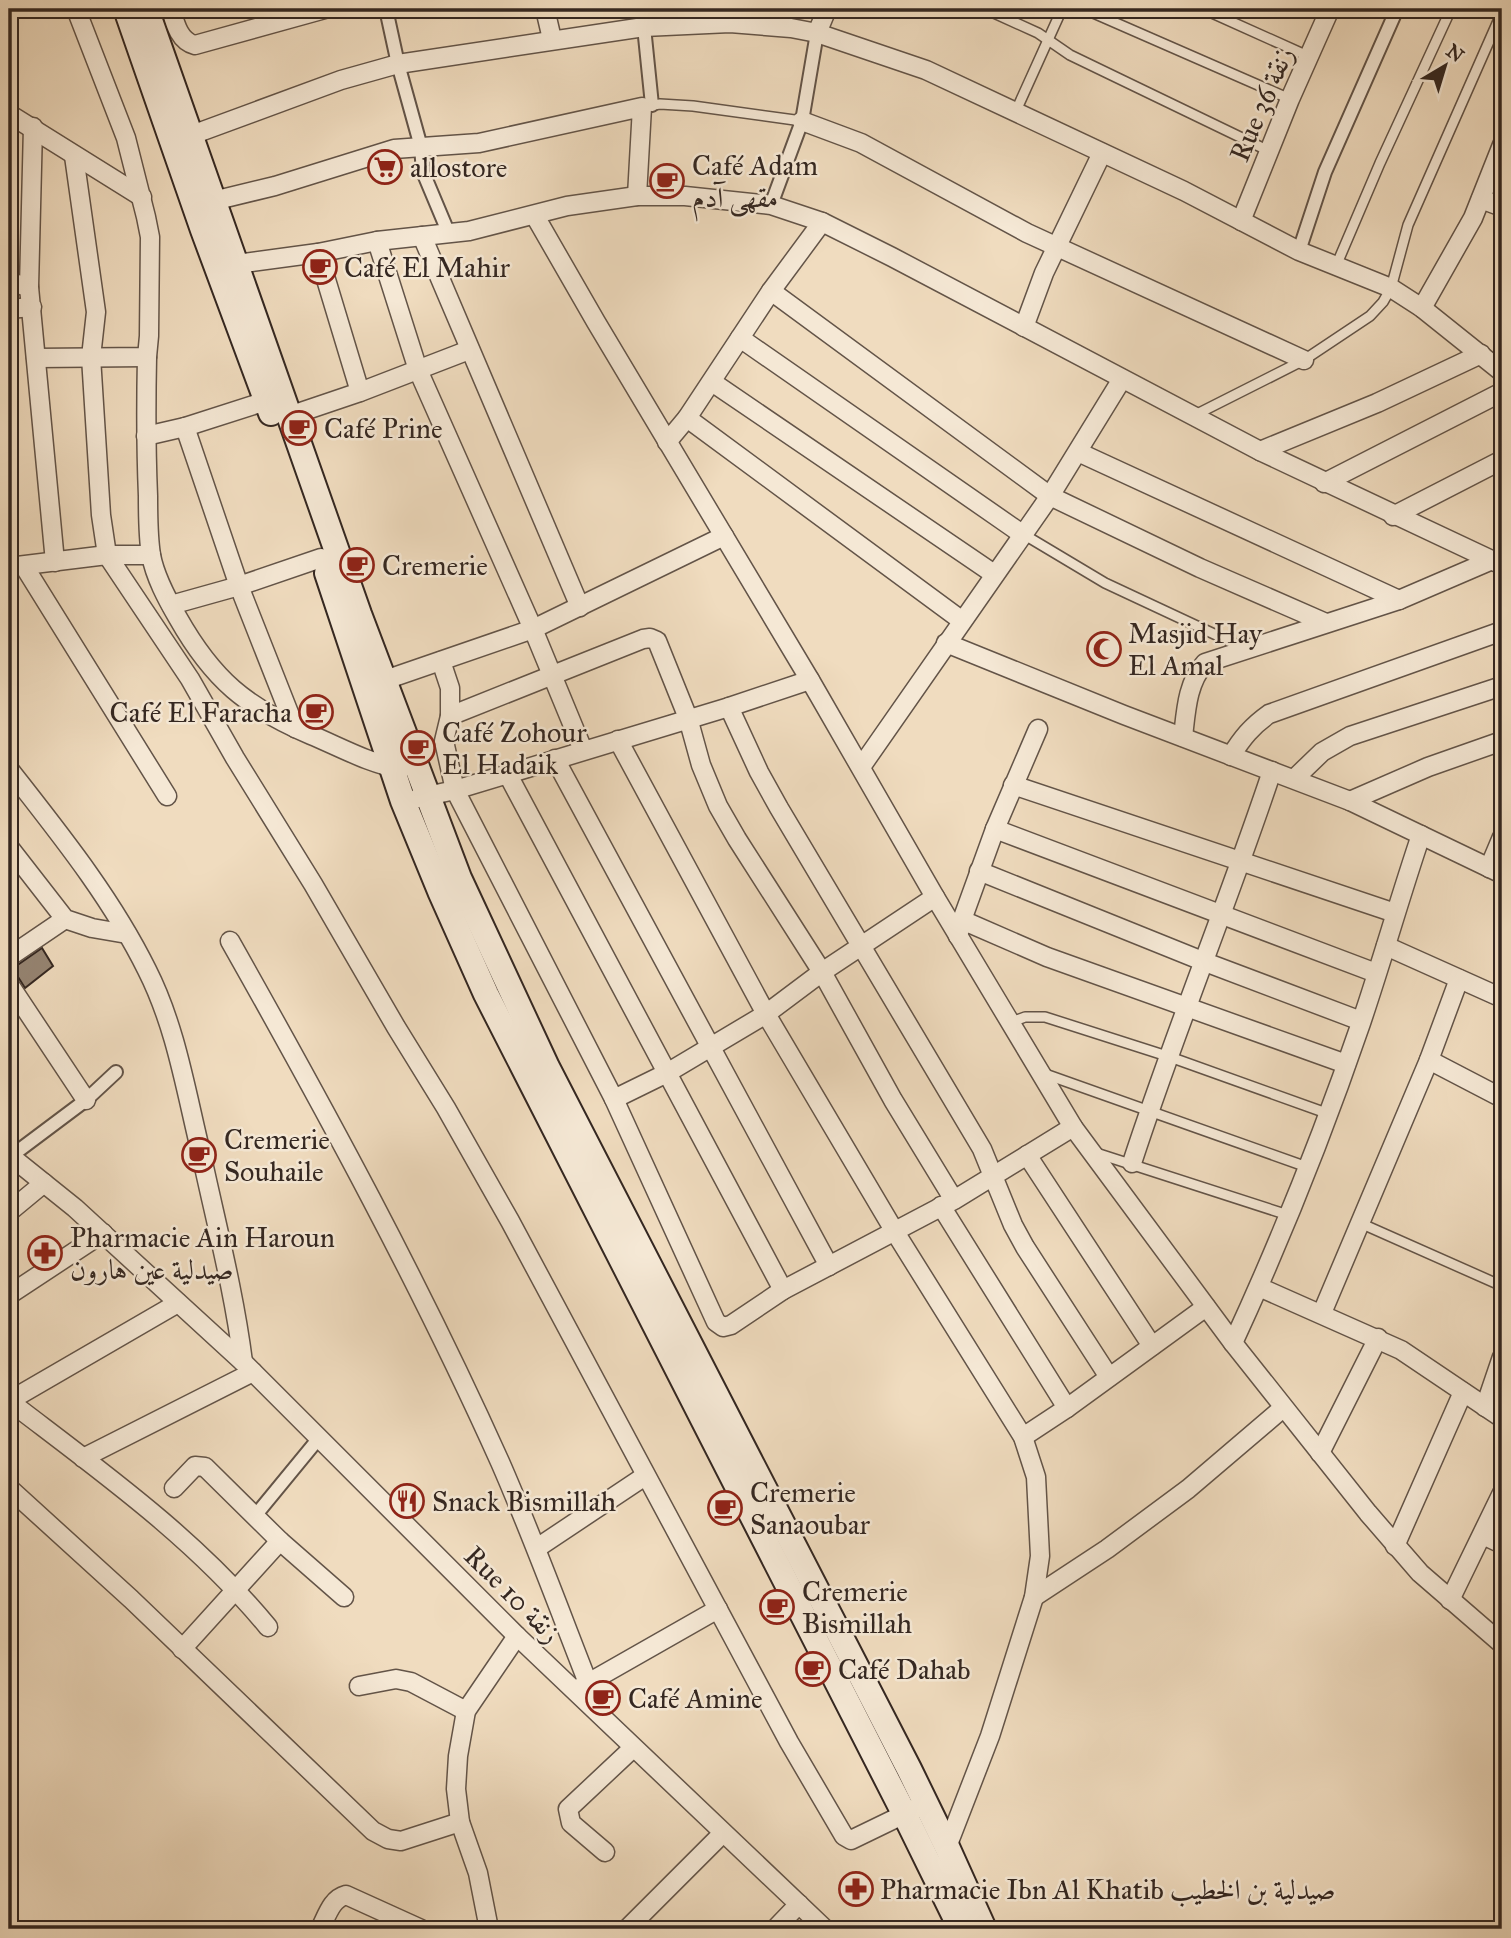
<svg xmlns="http://www.w3.org/2000/svg" width="1511" height="1938" font-family="'IM FELL Great Primer',Amiri,serif">
<style>
.building{fill:#968573;stroke:#342721;stroke-width:2}
.lines{fill:none;stroke-linecap:round;stroke-linejoin:round}
.service-casing{stroke:#635448;stroke-width:12}
.pedestrian-casing{stroke:#635448;stroke-width:16}
.minor-casing{stroke:#635448;stroke-width:21}
.secondary-casing{stroke:#342721;stroke-width:28}
.service{stroke:#f5e8d5;stroke-width:9}
.pedestrian{stroke:#f5e8d5;stroke-width:12}
.minor{stroke:#f5e8d5;stroke-width:18}
.secondary{stroke:#f5e8d5;stroke-width:24}
.labels{text-anchor:middle;stroke-width:5;stroke-linejoin:round;paint-order:stroke}
.street-label{font-size:28px;fill:#342721;stroke:#f5e8d5}
.poi-label{font-size:28px;fill:#342721;stroke:#f5e8d5;text-anchor:start}
</style>
<rect width="100%" height="100%" fill="#f0dcbf"/>
<filter id="stains"><feTurbulence type="fractalNoise" baseFrequency=".00286" numOctaves="4"/><feColorMatrix values="0 0 0 0 .2 0 0 0 0 .09 0 0 0 0 .02 0 0 0 .5 -.17"/></filter>
<radialGradient id="worn" r=".72"><stop offset=".6" stop-color="#630" stop-opacity="0"/><stop offset="1" stop-color="#630" stop-opacity=".3"/></radialGradient>
<!-- building -->
<path class="building" d="M42,948L53,966L25,988L18,977L9,971Z"/>
<g class="lines">
<!-- service casing -->
<g class="service-casing">
<g id="service">
<path d="M985,9L1038,33L1070,55L1269,151"/>
<path d="M1084,9L1290,99"/>
<path d="M1203,9L1310,57"/>
<path d="M647,106L660,104L693,106L802,121"/>
<path d="M1015,113L1062,9"/>
<path d="M1336,266L1380,163L1451,9"/>
<path d="M1195,415L1304,360L1370,316L1383,302L1391,288L1408,225L1502,12"/>
<path d="M1023,534L1105,583L1244,648"/>
<path d="M1009,1023L1025,1017H1045L1170,1057L1329,1114"/>
<path d="M1045,1074L1307,1167"/>
<path d="M1093,1152L1288,1215"/>
<path d="M1360,1223L1502,1286"/>
</g>
</g>
<!-- pedestrian casing -->
<g class="pedestrian-casing">
<g id="pedestrian">
<path d="M386,9L398,64L421,147L423,172L449,234"/>
<path d="M644,27L652,105"/>
<path d="M771,205L802,121L817,33"/>
<path d="M1299,251L1325,172L1397,9"/>
<path d="M10,1157L86,1100L116,1072"/>
<path d="M255,1516L319,1438"/>
</g>
</g>
<!-- minor casing -->
<g class="minor-casing">
<g id="minor">
<path d="M171,9C175,23 179,41 195,45L325,9"/>
<path d="M545,9L552,39"/>
<path d="M661,9L687,24"/>
<path d="M817,33L827,9"/>
<path d="M9,114L142,197"/>
<path d="M802,121L861,143L1027,233L1304,360"/>
<path d="M33,127L29,287L55,562"/>
<path d="M189,136L341,80L398,64L644,27L730,23L791,28L817,33L926,70L1184,191L1299,251L1391,288L1422,308L1502,372"/>
<path d="M74,156L96,312L91,357L101,515L107,555L190,679L235,758L313,884L396,1027L446,1108L510,1221L789,1742L844,1836L851,1840L915,1809"/>
<path d="M1481,199L1502,207"/>
<path d="M213,201L275,186L394,149L479,143L642,107L637,196"/>
<path d="M535,216L596,322L810,680L935,897L1073,1127L1233,1343L1368,1513L1420,1573L1502,1644"/>
<path d="M1241,221L1290,99L1330,9"/>
<path d="M422,236L580,607"/>
<path d="M377,241L418,370L533,629L583,750"/>
<path d="M318,253L360,392"/>
<path d="M237,264L318,253L377,241L469,231L567,206L637,196H685L771,205L822,222L892,257L1260,451L1502,565"/>
<path d="M9,282L29,287"/>
<path d="M771,291L1050,496L1200,568L1326,623"/>
<path d="M1422,308L1473,218L1502,145"/>
<path d="M9,309L32,307"/>
<path d="M1024,327L1044,273L1102,153"/>
<path d="M740,338L1022,534"/>
<path d="M147,357C146,404 146,450 148,496C148,515 148,536 151,555C155,577 167,599 178,618C213,680 246,707 311,735C340,747 370,764 401,769"/>
<path d="M36,358L147,357L149,336L150,237L146,217L126,138L76,9"/>
<path d="M712,382L994,574"/>
<path d="M289,416L360,392L469,350"/>
<path d="M687,418L961,620"/>
<path d="M185,427L239,586L295,728"/>
<path d="M146,436L185,427L266,401"/>
<path d="M667,442L687,418L771,291L822,222"/>
<path d="M1260,451L1377,403L1481,354"/>
<path d="M1078,452L1399,600"/>
<path d="M1324,483L1502,392"/>
<path d="M1393,516L1502,460"/>
<path d="M24,566L167,796"/>
<path d="M9,567L107,555H151"/>
<path d="M171,605L239,586L321,558"/>
<path d="M946,643L1124,715L1350,801L1502,874"/>
<path d="M441,661L450,688V716"/>
<path d="M385,680L533,629L724,536"/>
<path d="M729,707L759,772L779,808L982,1149L1013,1225L1025,1247L1109,1377"/>
<path d="M1183,737C1186,711 1187,683 1205,663L1399,600L1492,560"/>
<path d="M618,740L766,1014L895,1232L1023,1437L1036,1477L1040,1556L1034,1597L990,1736L947,1847"/>
<path d="M1231,756C1242,738 1252,726 1269,714L1502,631"/>
<path d="M555,759L829,1266"/>
<path d="M861,767L1050,496L1122,379"/>
<path d="M9,769C59,833 111,897 147,970C176,1027 186,1092 201,1153C216,1223 234,1291 243,1362"/>
<path d="M507,773L783,1290"/>
<path d="M1294,779L1322,752L1350,736L1502,686"/>
<path d="M1013,785L1395,913"/>
<path d="M418,798L455,790L729,707L810,680"/>
<path d="M1350,801L1428,767L1502,741"/>
<path d="M995,829L1376,973"/>
<path d="M9,847L65,919L92,928L127,934"/>
<path d="M1489,868L1502,837"/>
<path d="M979,871L1205,962L1361,1021"/>
<path d="M962,920L995,829L1038,729"/>
<path d="M958,936L962,920L1047,957L1346,1064"/>
<path d="M230,941C326,1111 420,1284 500,1462C532,1535 559,1609 588,1683"/>
<path d="M1386,946L1502,998"/>
<path d="M9,957L65,919"/>
<path d="M9,984L86,1100"/>
<path d="M1429,1060L1502,1098"/>
<path d="M614,1099L667,1073L766,1014L822,972L935,897"/>
<path d="M9,1155L75,1208L243,1362L517,1636L825,1929"/>
<path d="M1027,1155L1152,1346"/>
<path d="M1132,1163C1175,1031 1228,903 1272,771"/>
<path d="M954,1200L893,1100L822,972L737,839L718,806L701,765L688,718L657,641L650,638L643,639L450,716L444,741L455,790L614,1099L716,1322L723,1327L731,1325L783,1290L954,1200L1073,1127"/>
<path d="M941,1206L1067,1408"/>
<path d="M9,1212L44,1183"/>
<path d="M1259,1287L1401,1350L1502,1418"/>
<path d="M9,1295L103,1233"/>
<path d="M1322,1313L1429,1060L1459,979"/>
<path d="M1233,1343C1281,1239 1324,1131 1361,1023C1382,961 1400,897 1421,835"/>
<path d="M9,1401C99,1470 195,1538 268,1627"/>
<path d="M9,1401L178,1303"/>
<path d="M1485,1407L1502,1357"/>
<path d="M1023,1437L1067,1408L1206,1307"/>
<path d="M1320,1453L1378,1338"/>
<path d="M83,1458L253,1372"/>
<path d="M9,1488L131,1599L373,1831L388,1839L401,1841L460,1822"/>
<path d="M174,1488L195,1466L205,1467L280,1541L344,1597"/>
<path d="M1483,1535L1502,1544"/>
<path d="M1395,1546L1463,1392"/>
<path d="M537,1548L645,1476"/>
<path d="M1034,1597L1107,1549L1188,1489L1283,1408"/>
<path d="M1450,1600L1502,1493"/>
<path d="M182,1649L280,1541"/>
<path d="M359,1686L396,1679L411,1682L466,1711"/>
<path d="M581,1687L718,1609"/>
<path d="M605,1852L571,1823L568,1809L633,1748"/>
<path d="M320,1929C327,1916 331,1899 346,1895L421,1929"/>
<path d="M489,1929L478,1873L460,1822L456,1789L458,1756L466,1711L517,1636"/>
<path d="M627,1929L723,1833"/>
<path d="M775,1929L799,1904"/>
</g>
</g>
<!-- secondary casing -->
<g class="secondary-casing">
<g id="secondary">
<path d="M126,9L203,230L271,413"/>
<path d="M146,9L359,614L459,878L547,1067L909,1769L947,1847L984,1929"/>
<path d="M327,573L403,801L440,891L486,994L905,1815L961,1929"/>
</g>
</g>
<!-- service -->
<use href="#service" class="service"/>
<!-- pedestrian -->
<use href="#pedestrian" class="pedestrian"/>
<!-- minor -->
<use href="#minor" class="minor"/>
<!-- secondary -->
<use href="#secondary" class="secondary"/>
</g>
<!-- icons -->
<defs>
<g id="supermarket-ring" transform="scale(1.75)"><circle r="9.5" fill="#f5e8d5" stroke="#8f2418" stroke-width="1.5"/><path d="M-6-5.5h2.5l.6 2H6L4.5 2H-2.5L-4.4-4H-6ZM-1.5 3.2a1.3 1.3 0 1 0 .1 0ZM3 3.2a1.3 1.3 0 1 0 .1 0Z" fill="#8f2418"/></g>
<g id="cafe-ring" transform="scale(1.75)"><circle r="9.5" fill="#f5e8d5" stroke="#8f2418" stroke-width="1.5"/><path d="M-5.5-4.5H6V0H3Q3 3.5 0 3.5H-2.5Q-5.5 3.5-5.5 0ZM3-3.2v2h1.7v-2ZM-6 4.5H4V6H-6Z" fill="#8f2418"/></g>
<g id="mosque-ring" transform="scale(1.75)"><circle r="9.5" fill="#f5e8d5" stroke="#8f2418" stroke-width="1.5"/><path d="M3.5-4.9A6 6 0 1 0 3.5 4.9A5 5 0 1 1 3.5-4.9Z" fill="#8f2418"/></g>
<g id="pharmacy-ring" transform="scale(1.75)"><circle r="9.5" fill="#f5e8d5" stroke="#8f2418" stroke-width="1.5"/><path d="M-2-6h4v4h4v4h-4v4h-4v-4h-4v-4h4Z" fill="#8f2418"/></g>
<g id="restaurant-ring" transform="scale(1.75)"><circle r="9.5" fill="#f5e8d5" stroke="#8f2418" stroke-width="1.5"/><path d="M-5-6h1v4h1v-4h1v4h1v-4h1v5L-1.5 .5V6h-2V.5L-5-1ZM5-6V6H3V1.5H1.5Q1.5-4 5-6Z" fill="#8f2418"/></g>
</defs>
<g fill-rule="evenodd">
<use href="#supermarket-ring" x="385" y="167"/>
<use href="#cafe-ring" x="667" y="181"/>
<use href="#cafe-ring" x="320" y="267"/>
<use href="#cafe-ring" x="299" y="428"/>
<use href="#cafe-ring" x="357" y="565"/>
<use href="#mosque-ring" x="1104" y="649"/>
<use href="#cafe-ring" x="316" y="712"/>
<use href="#cafe-ring" x="418" y="748"/>
<use href="#cafe-ring" x="199" y="1155"/>
<use href="#pharmacy-ring" x="45" y="1253"/>
<use href="#restaurant-ring" x="407" y="1501"/>
<use href="#cafe-ring" x="725" y="1508"/>
<use href="#cafe-ring" x="777" y="1607"/>
<use href="#cafe-ring" x="813" y="1669"/>
<use href="#cafe-ring" x="603" y="1698"/>
<use href="#pharmacy-ring" x="856" y="1889"/>
</g>
<g class="labels">
<!-- street labels -->
<g class="street-label">
<text transform="translate(1261 104) rotate(-67)" y="10">Rue 36 زنقة</text>
<text transform="translate(513 1594) rotate(45)" y="10">Rue 10 زنقة</text>
</g>
<!-- poi labels -->
<g class="poi-label">
<text x="692" y="175">Café Adam<tspan x="692" dy="32">مقهى آدم</tspan></text>
<text x="410" y="177">allostore</text>
<text x="344" y="277">Café El Mahir</text>
<text x="324" y="438">Café Prine</text>
<text x="382" y="575">Cremerie</text>
<text x="1128" y="643">Masjid Hay<tspan x="1128" dy="32">El Amal</tspan></text>
<text x="292" y="722" text-anchor="end">Café El Faracha</text>
<text x="442" y="742">Café Zohour<tspan x="442" dy="32">El Hadaik</tspan></text>
<text x="224" y="1149">Cremerie<tspan x="224" dy="32">Souhaile</tspan></text>
<text x="70" y="1247">Pharmacie Ain Haroun<tspan x="70" dy="32">صيدلية عين هارون</tspan></text>
<text x="750" y="1502">Cremerie<tspan x="750" dy="32">Sanaoubar</tspan></text>
<text x="432" y="1511">Snack Bismillah</text>
<text x="802" y="1601">Cremerie<tspan x="802" dy="32">Bismillah</tspan></text>
<text x="838" y="1679">Café Dahab</text>
<text x="628" y="1708">Café Amine</text>
<text x="880" y="1899">Pharmacie Ibn Al Khatib صيدلية بن الخطيب</text>
</g>
</g>
<!-- margin -->
<rect width="1511" height="1938" fill="none" stroke="#f0dcbf" stroke-width="35"/>
<rect x="10" y="10" width="1490" height="1917" fill="none" stroke="#342721" stroke-width="3.5"/>
<rect x="18" y="18" width="1476" height="1903" fill="none" stroke="#342721" stroke-width="2"/>
<!-- north arrow -->
<g transform="translate(1445 66) rotate(38)" stroke="#f5e8d5" stroke-width="5" paint-order="stroke">
<path d="M0-5L12 26L0 18L-12 26Z" fill="#342721"/>
<text y="-10" font-size="19" font-weight="bold" text-anchor="middle" fill="#342721">N</text>
</g>
<rect width="100%" height="100%" filter="url(#stains)"/>
<rect width="100%" height="100%" fill="url(#worn)"/>
</svg>
